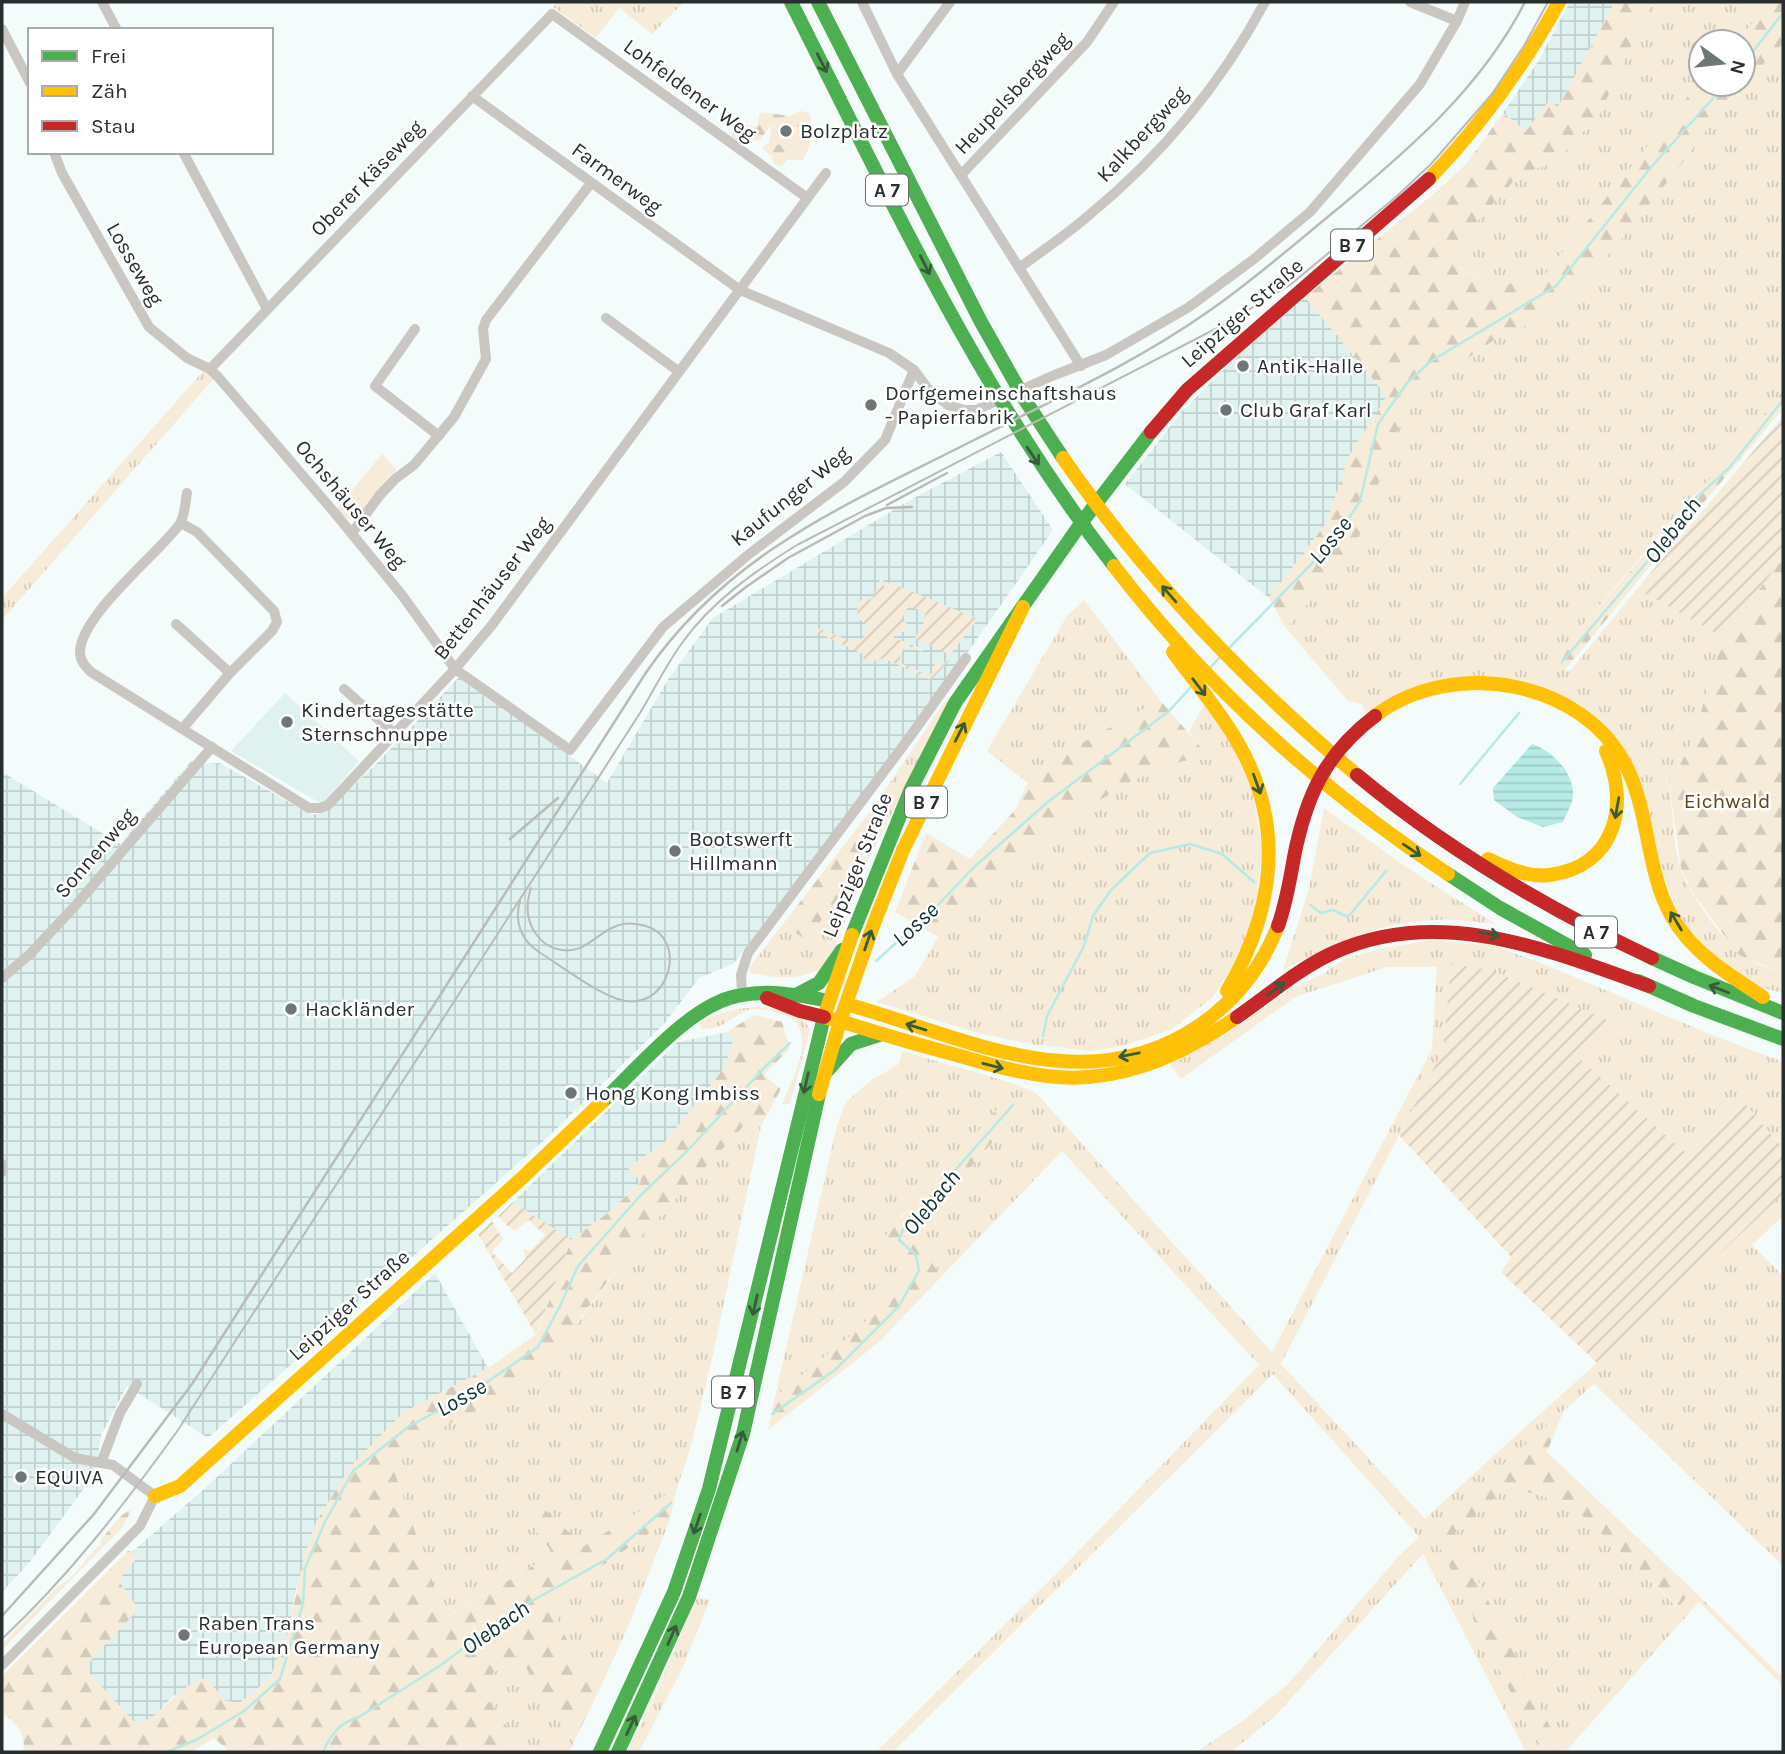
<svg xmlns="http://www.w3.org/2000/svg" width="1785" height="1754" font-family="Karla,sans-serif">
<style>
.built{fill:#e0f2f0}
.industrial{fill:url(#industrial-grid)}
.grass{fill:url(#grass-tufts)}
.forest{fill:url(#forest-firs)}
.park{fill:#f7ebd9}
.garden{fill:url(#garden-furrows)}
.water{fill:url(#water-rules)}
.lines{fill:none;stroke-linecap:round;stroke-linejoin:round}
.stream{stroke:#b6eae6;stroke-width:2.5}
.street{stroke:#cac6c1;stroke-width:10}
.fast{stroke:#4caf50;stroke-width:14}
.slow{stroke:#ffc107;stroke-width:14}
.jam{stroke:#c62828;stroke-width:14}
.tram{stroke:#babab6;stroke-width:2}
.rail{stroke:#babab6;stroke-width:2.5}
.oneway{stroke:#355b3a}
.poi-dot{fill:#6f7676;stroke:#fff;stroke-width:2.5}
.labels{text-anchor:middle;stroke-width:5;stroke-linejoin:round;paint-order:stroke}
.shield{fill:#fff;stroke:#686d6d;stroke-width:2}
.shield-label{font-size:19px;font-weight:bold;fill:#282e2e}
.street-label{font-size:21px;fill:#282e2e;stroke:#fff}
.poi-label{font-size:21px;fill:#282e2e;stroke:#fff;text-anchor:start}
.park-label{font-size:21px;fill:#694212;stroke:#fff}
.water-label{font-size:23px;font-style:italic;fill:#0e3230;stroke:#fff}
</style>
<defs>
<pattern id="industrial-grid" width="8" height="8" patternUnits="userSpaceOnUse" patternTransform="scale(1.75)"><rect width="8" height="8" fill="#e0f2f0"/><path d="M0 4h8M4 0v8" fill="none" stroke="#c0d0ce"/></pattern>
<pattern id="grass-tufts" width="24" height="20" patternUnits="userSpaceOnUse" patternTransform="scale(1.75)"><rect width="24" height="20" fill="#f7ebd9"/><path d="M3 7l-1-3M5 7V3M7 7l1-3M15 17l-1-3M17 17v-4M19 17l1-3" fill="none" stroke="#d4cabb"/></pattern>
<pattern id="forest-firs" width="22" height="20" patternUnits="userSpaceOnUse" patternTransform="scale(1.75)"><rect width="22" height="20" fill="#f7ebd9"/><path d="M5 1l3.5 6h-7zM16 11l3.5 6h-7z" fill="#d4cabb"/></pattern>
<pattern id="garden-furrows" width="10" height="10" patternUnits="userSpaceOnUse" patternTransform="scale(1.75)"><rect width="10" height="10" fill="#f7ebd9"/><path d="M-1 1l2-2M0 10L10 0M9 11l2-2" fill="none" stroke="#d4cabb"/></pattern>
<pattern id="water-rules" width="6" height="5" patternUnits="userSpaceOnUse" patternTransform="scale(1.75)"><rect width="6" height="5" fill="#b6eae6"/><path d="M0 2.5h6" fill="none" stroke="#9cc9c6"/></pattern>
</defs>
<rect width="100%" height="100%" fill="#f4fcfb"/>
<!-- built -->
<path class="built" d="M285,693L359,761L325,801L320,803L231,751Z"/>
<!-- industrial -->
<g class="industrial">
<path d="M1570,2H1615L1558,107L1549,102L1526,131L1503,113L1539,60Z"/>
<path d="M1305,297L1387,396L1349,456L1327,522L1269,598L1125,484L1184,409L1246,348Z"/>
<path d="M1001,452L1053,530L934,701L733,964L699,978L664,1024L549,1136L208,1438L127,1386L101,1435L96,1472L29,1563L2,1592V772L120,844L192,760L206,764L220,763L312,815L327,811L378,762L460,676L607,783L669,678L713,618L912,499Z"/>
<path d="M727,1032L734,1039L725,1067L665,1142L628,1168L641,1181L609,1212L571,1240L513,1202L678,1042Z"/>
<path d="M435,1273L488,1368L404,1412L350,1467L296,1589L288,1632L270,1678L240,1703L225,1701L206,1678L172,1697L155,1716L143,1723H135L90,1674L88,1668L91,1660L131,1597L120,1583L122,1575L136,1559L133,1551L203,1490Z"/>
</g>
<!-- grass -->
<g class="grass">
<path d="M558,2H684L652,34L619,8L596,38L553,7Z"/>
<path d="M1652,2H1772L1736,42H1701V80L1541,279L1491,286L1459,267L1472,227L1519,175L1556,162L1600,113Z"/>
<path d="M1783,44V391L1724,464L1677,514L1555,658L1546,663L1570,671L1637,589L1723,637L1693,739L1679,767L1665,768C1675,800 1670,837 1681,869C1692,900 1727,949 1758,964C1766,967 1775,970 1783,973V993L1761,988L1727,968L1681,920L1605,729L1492,679L1365,716L1362,704L1348,701L1286,628L1343,564L1359,537L1396,433L1417,396L1448,372L1500,336L1533,322L1567,300L1601,264L1677,170L1725,103Z"/>
<path d="M206,368L217,375L2,620V598Z"/>
<path d="M1084,600L1160,700L1067,751L1028,783L987,751L1067,616Z"/>
<path d="M949,699L868,861L827,969L821,977L816,971C791,981 776,977 750,973V966L783,924L806,940L881,818L872,809L945,701Z"/>
<path d="M1204,704L1228,739L1251,784L1262,849L1254,921L1231,968L1213,997L1172,1029L1123,1046L1091,1051L1030,1044L978,1033L877,1002L915,976L938,937L1077,814L1133,780L1183,761L1210,759L1189,732Z"/>
<path d="M1324,808L1415,873L1496,924C1476,922 1456,919 1436,920C1381,921 1331,945 1283,970L1309,889Z"/>
<path d="M1433,940L1494,946L1541,963L1712,1035L1783,1062V1148L1739,1097L1688,1155L1580,1060L1613,1023L1451,964L1443,1050L1281,1364L1425,1519C1542,1409 1666,1305 1783,1194V1216L1752,1245L1783,1276V1566L1594,1384L1431,1529L1523,1718L1542,1748L1554,1737L1454,1533L1507,1487L1569,1503L1677,1607L1693,1590L1783,1678V1686L1699,1602L1565,1752H1526L1423,1554L1275,1716L1231,1752H1196L1241,1722L1288,1684L1400,1555L1419,1537L1273,1374L893,1752H876L1061,1569L1259,1365L1062,1151L941,1277L913,1232L1021,1111L901,1216L909,1269L902,1287L849,1337L775,1397L837,1125L846,1102L869,1082L899,1064L902,1051L1012,1083L1036,1093L1272,1352L1432,1049L1437,967H1387L1295,997L1181,1079L1170,1065L1225,1035L1292,988L1324,973L1345,959L1382,948Z"/>
<path d="M759,1007C775,1010 803,1012 810,1030L790,1104H782C792,1079 822,1028 782,1014C773,1011 760,1008 750,1010C729,1016 728,1029 701,1029L700,1022C719,1012 737,1008 759,1007Z"/>
<path d="M751,1118L761,1126L713,1355L690,1449L677,1488L584,1546L541,1507L530,1521L553,1554L444,1618L391,1462L422,1437L491,1403L580,1320L642,1235Z"/>
<path d="M670,1519L630,1622L603,1682L571,1647L548,1603Z"/>
<path d="M696,1598L710,1600L683,1667L639,1752H627L653,1700Z"/>
<path d="M518,1655L574,1742L569,1752H526L477,1685Z"/>
</g>
<!-- forest -->
<g class="forest">
<path d="M1615,2H1652L1600,113L1556,162L1519,175L1472,227L1459,268L1491,286L1541,279L1701,80V84H1743V42H1736L1772,2H1783V44L1725,103L1677,170L1601,264L1567,300L1533,322L1500,336L1448,372L1417,396L1396,433L1359,537L1343,564L1286,628L1269,598L1327,522L1349,456L1387,396L1305,297L1430,197L1467,163L1503,113L1526,131L1549,101L1558,107Z"/>
<path d="M801,111L809,113C815,130 811,145 803,160H787L782,166L774,164L772,156L763,150L765,145L769,143L798,147L773,123L759,141L748,139L742,145L732,140V134L742,124L757,127L760,112L790,116Z"/>
<path d="M1783,391V409L1655,560L1565,670L1545,663L1555,658C1631,569 1709,482 1783,391Z"/>
<path d="M1783,558V973L1739,955L1694,895L1681,868L1669,781L1665,767H1679L1693,739L1723,637Z"/>
<path d="M1160,700L1211,759L1183,761L1133,780L1077,814L938,937L895,912L926,833L970,859L1015,810L1028,783L1067,751Z"/>
<path d="M872,809L881,818L835,902L806,940L783,924Z"/>
<path d="M754,1015L782,1022L790,1048L764,1075L781,1089L761,1126L751,1118L642,1235L543,1368L491,1403L422,1437L391,1462L445,1618L553,1554L530,1521L541,1506L584,1546L677,1488L670,1519L548,1603L571,1647L603,1682L574,1742L518,1655L477,1685L526,1752H230L214,1738L191,1752H22C29,1739 15,1719 2,1714V1676L128,1551H133L136,1559L122,1575L120,1583L135,1604V1613L91,1660L88,1668L90,1674L135,1723C161,1722 176,1684 206,1678L225,1701L241,1703L270,1678L288,1632L304,1557L316,1522L350,1467L404,1412L488,1368L537,1334L571,1240L609,1212L641,1182L628,1168L665,1142L725,1067L734,1039L727,1032Z"/>
<path d="M1007,1098L1021,1110L913,1232L941,1277L878,1343L768,1430L775,1397L849,1337L902,1287L909,1268L882,1240Z"/>
<path d="M1564,1410L1547,1452L1693,1590L1678,1607L1569,1503L1507,1487L1455,1533L1555,1737L1542,1748L1523,1718L1431,1529Z"/>
<path d="M132,1510L121,1529L2,1650V1644L58,1586C77,1577 85,1557 100,1545L101,1540C110,1530 119,1513 132,1510Z"/>
</g>
<!-- park -->
<g class="park">
<path d="M772,123L801,127L798,147L769,143Z"/>
<path d="M382,454L397,470L389,476L358,519C347,522 344,516 337,509Z"/>
</g>
<!-- garden -->
<g class="garden">
<path d="M1783,416V558L1723,637L1637,589Z"/>
<path d="M881,578L884,580L882,585L887,587L889,582L978,619L950,655L915,638L925,620L923,618L926,614L909,605L901,620L908,624L904,632H896L893,637L923,649L922,652L905,645L898,662L930,676L936,662L943,665L947,660L949,661L931,680L883,658L871,662L862,658L863,654L812,630L814,627L851,641L863,638L869,627L857,617L858,604L864,597L872,600Z"/>
<path d="M1451,963L1493,971L1614,1023L1581,1060L1688,1155L1739,1097L1783,1148V1194L1688,1284L1597,1363L1501,1272L1511,1257L1399,1135L1443,1050Z"/>
<path d="M513,1202L571,1240L536,1335L478,1234L492,1221L496,1227L495,1228L504,1239L494,1249L493,1253L512,1273L526,1258L523,1249L530,1251L545,1235L529,1220L515,1231L505,1224L498,1216Z"/>
</g>
<!-- water -->
<path class="water" d="M1532,744C1551,750 1574,772 1573,795C1573,803 1566,814 1563,822L1543,827L1517,817L1494,800L1493,788Z"/>
<g class="lines">
<!-- stream -->
<g class="stream">
<path d="M1743,64L1783,13"/>
<path d="M1229,648L1334,541L1360,501L1378,424L1407,383L1431,361L1556,286L1652,166L1726,84"/>
<path d="M1562,662L1685,517L1695,499L1729,468L1783,400"/>
<path d="M1209,669L1219,658"/>
<path d="M1460,784L1519,713"/>
<path d="M1310,905L1321,913L1333,910L1348,917L1386,871"/>
<path d="M876,961L938,905L974,867L1049,801L1169,711L1190,688"/>
<path d="M1043,1036L1047,1016L1084,946L1093,916L1111,890L1150,853L1190,844L1222,854L1254,882"/>
<path d="M772,1414L835,1370L899,1306L919,1271L916,1255L899,1240L903,1229L1013,1105"/>
<path d="M167,1752L198,1739L244,1711L280,1679L303,1604L305,1568L325,1522L353,1471L408,1427L477,1389L538,1347L560,1306L578,1266L640,1196L688,1150L765,1067L790,1043"/>
<path d="M323,1752C331,1734 339,1723 359,1717L441,1665L507,1615L607,1559L671,1503"/>
</g>
<!-- street -->
<g class="street">
<path d="M102,2L117,30"/>
<path d="M862,2L897,74L1081,366"/>
<path d="M1410,2L1457,21"/>
<path d="M2,29L30,83"/>
<path d="M897,74L950,2"/>
<path d="M472,96L740,290L889,353L914,370L929,390L948,405L964,410H976L1052,376L1106,355L1189,307L1254,259L1310,212L1420,84L1457,21L1465,2"/>
<path d="M54,152L62,173L149,327L187,358L210,369L219,378L334,512L402,595L455,669L570,750L663,627L748,555L844,482L885,440L914,370"/>
<path d="M183,152L267,309"/>
<path d="M961,175L1087,42L1114,2"/>
<path d="M1019,268C1042,251 1066,235 1088,216C1160,157 1221,84 1265,2"/>
<path d="M606,318L678,371"/>
<path d="M415,329L375,386L439,436"/>
<path d="M210,369L552,14L806,197"/>
<path d="M187,493C185,503 185,517 179,525C157,555 78,617 80,654C81,662 85,666 91,672L309,808H320L328,805L455,669L492,625L826,173"/>
<path d="M181,523L197,532L274,611L277,622L272,631L230,673L183,728"/>
<path d="M352,533L380,495L395,479L414,465L454,417L486,359L483,329L486,320L591,183"/>
<path d="M176,624L230,673"/>
<path d="M344,689L395,734"/>
<path d="M2,978L30,954L75,906L212,747"/>
<path d="M742,994L741,975L748,953L912,734L966,658"/>
<path d="M2,1164V1172"/>
<path d="M2,1414L75,1458L113,1465L155,1496L140,1526L2,1665"/>
<path d="M101,1463L120,1413L137,1384"/>
</g>
<!-- fast -->
<g class="fast">
<path d="M791,2C889,196 980,394 1114,566"/>
<path d="M818,2L981,322L1025,400L1063,458"/>
<path d="M1448,874L1500,908L1585,955"/>
<path d="M852,935L910,791L955,703L1082,522L1151,432"/>
<path d="M1652,958L1694,977L1783,1013"/>
<path d="M1638,981L1694,1006L1783,1039"/>
<path d="M796,995L819,983L842,950"/>
<path d="M827,1071L851,1044L882,1034"/>
<path d="M602,1102C637,1069 690,1005 737,996C767,989 799,995 829,1001"/>
<path d="M600,1752L674,1592L709,1489L824,1017"/>
<path d="M618,1752L689,1597L743,1434L819,1094"/>
</g>
<!-- slow -->
<g class="slow">
<path d="M1429,179C1480,126 1523,67 1559,2"/>
<path d="M1063,458C1145,577 1246,682 1357,775"/>
<path d="M1114,566C1206,686 1322,791 1448,874"/>
<path d="M1173,652C1195,682 1220,711 1238,743C1286,826 1274,911 1227,991"/>
<path d="M1375,716C1451,657 1586,679 1628,770C1650,817 1646,871 1672,917C1693,953 1729,975 1763,997"/>
<path d="M1488,859C1507,868 1529,878 1550,875C1616,866 1630,804 1606,751"/>
<path d="M852,935L824,1017L840,1021L873,926L903,850L1023,607"/>
<path d="M846,1004C963,1036 1085,1104 1200,1025C1236,1000 1262,967 1278,926"/>
<path d="M819,1094L840,1021C878,1033 915,1044 953,1054C984,1063 1015,1072 1047,1076C1117,1085 1181,1056 1237,1017"/>
<path d="M155,1496L180,1486L521,1179L602,1102"/>
</g>
<!-- jam -->
<g class="jam">
<path d="M1151,432L1187,390L1429,179"/>
<path d="M1357,775C1446,849 1548,909 1652,958"/>
<path d="M1278,926C1286,904 1290,880 1294,857C1306,796 1325,754 1375,716"/>
<path d="M767,998L800,1011L824,1017"/>
<path d="M1237,1017C1269,995 1299,968 1335,952C1440,905 1548,950 1649,986"/>
</g>
<!-- tram -->
<g class="tram">
<path d="M520,901C514,922 521,940 539,952C560,965 604,999 627,1001C670,1007 688,939 646,926C636,923 624,922 614,927C593,936 583,956 557,949C548,947 541,941 536,934C526,920 526,903 531,888"/>
<path d="M2,1639C68,1577 125,1504 178,1430L640,713C654,690 666,665 682,643C711,602 755,571 797,545L1223,325L1290,285L1397,196L1431,164L1492,94L1525,44L1548,2"/>
</g>
<!-- rail -->
<g class="rail">
<path d="M887,505L947,473"/>
<path d="M722,606L746,587L788,558L865,516L886,508L912,507"/>
<path d="M510,839L558,798"/>
<path d="M2,1616L94,1514L192,1384L645,674C729,551 849,504 976,439C1055,399 1137,362 1209,311C1255,279 1298,241 1341,206C1413,146 1482,86 1525,2"/>
</g>
</g>
<!-- one-way arrows -->
<defs><path id="oneway-shaft" d="M-6 0H5M1.5-3L5.5 0L1.5 3" fill="none" stroke-width="1.6" stroke-linecap="round" stroke-linejoin="round" transform="scale(1.75)"/></defs>
<g class="oneway">
<use href="#oneway-shaft" transform="translate(822 63) rotate(63)"/>
<use href="#oneway-shaft" transform="translate(925 265) rotate(63)"/>
<use href="#oneway-shaft" transform="translate(1033 456) rotate(56)"/>
<use href="#oneway-shaft" transform="translate(1169 594) rotate(-131)"/>
<use href="#oneway-shaft" transform="translate(1199 687) rotate(53)"/>
<use href="#oneway-shaft" transform="translate(960 732) rotate(-63)"/>
<use href="#oneway-shaft" transform="translate(1257 784) rotate(70)"/>
<use href="#oneway-shaft" transform="translate(1617 808) rotate(100)"/>
<use href="#oneway-shaft" transform="translate(1412 850) rotate(34)"/>
<use href="#oneway-shaft" transform="translate(1676 921) rotate(-121)"/>
<use href="#oneway-shaft" transform="translate(1489 934) rotate(11)"/>
<use href="#oneway-shaft" transform="translate(868 940) rotate(-71)"/>
<use href="#oneway-shaft" transform="translate(1276 989) rotate(-37)"/>
<use href="#oneway-shaft" transform="translate(1719 989) rotate(-159)"/>
<use href="#oneway-shaft" transform="translate(916 1027) rotate(-163)"/>
<use href="#oneway-shaft" transform="translate(1129 1055) rotate(169)"/>
<use href="#oneway-shaft" transform="translate(993 1066) rotate(14)"/>
<use href="#oneway-shaft" transform="translate(806 1083) rotate(103)"/>
<use href="#oneway-shaft" transform="translate(755 1305) rotate(103)"/>
<use href="#oneway-shaft" transform="translate(740 1441) rotate(-73)"/>
<use href="#oneway-shaft" transform="translate(697 1524) rotate(109)"/>
<use href="#oneway-shaft" transform="translate(672 1635) rotate(-66)"/>
<use href="#oneway-shaft" transform="translate(631 1725) rotate(-65)"/>
</g>
<!-- markers -->
<g class="poi-dot">
<circle cx="786" cy="131" r="7"/>
<circle cx="1243" cy="366" r="7"/>
<circle cx="871" cy="405" r="7"/>
<circle cx="1226" cy="410" r="7"/>
<circle cx="287" cy="722" r="7"/>
<circle cx="675" cy="851" r="7"/>
<circle cx="291" cy="1009" r="7"/>
<circle cx="571" cy="1093" r="7"/>
<circle cx="21" cy="1477" r="7"/>
<circle cx="184" cy="1635" r="7"/>
</g>
<g class="labels">
<!-- shield labels -->
<g class="shield">
<rect x="866" y="174.5" width="42" height="31" rx="5"/>
<rect x="1331" y="229.5" width="42" height="31" rx="5"/>
<rect x="905" y="786.5" width="42" height="31" rx="5"/>
<rect x="1575" y="916.5" width="42" height="31" rx="5"/>
<rect x="712" y="1376.5" width="42" height="31" rx="5"/>
</g>
<g class="shield-label">
<text x="887" y="197">A 7</text>
<text x="1352" y="252">B 7</text>
<text x="926" y="809">B 7</text>
<text x="1596" y="939">A 7</text>
<text x="733" y="1399">B 7</text>
</g>
<!-- street labels -->
<g class="street-label">
<text transform="translate(690 90) rotate(36)" y="7">Lohfeldener Weg</text>
<text transform="translate(1012 93) rotate(-47)" y="7">Heupelsbergweg</text>
<text transform="translate(1142 134) rotate(-47)" y="7">Kalkbergweg</text>
<text transform="translate(367 178) rotate(-46)" y="7">Oberer Käseweg</text>
<text transform="translate(617 178) rotate(36)" y="7">Farmerweg</text>
<text transform="translate(135 264) rotate(60)" y="7">Losseweg</text>
<text transform="translate(1242 313) rotate(-41)" y="7">Leipziger Straße</text>
<text transform="translate(790 496) rotate(-39)" y="7">Kaufunger Weg</text>
<text transform="translate(351 504) rotate(50)" y="7">Ochshäuser Weg</text>
<text transform="translate(492 588) rotate(-52)" y="7">Bettenhäuser Weg</text>
<text transform="translate(95 853) rotate(-49)" y="7">Sonnenweg</text>
<text transform="translate(857 865) rotate(-68)" y="7">Leipziger Straße</text>
<text transform="translate(349 1305) rotate(-42)" y="7">Leipziger Straße</text>
</g>
<!-- poi labels -->
<g class="poi-label">
<text x="800" y="138">Bolzplatz</text>
<text x="1257" y="373">Antik-Halle</text>
<text x="885" y="400">Dorfgemeinschaftshaus<tspan x="885" dy="24">- Papierfabrik</tspan></text>
<text x="1240" y="417">Club Graf Karl</text>
<text x="301" y="717">Kindertagesstätte<tspan x="301" dy="24">Sternschnuppe</tspan></text>
<text x="689" y="846">Bootswerft<tspan x="689" dy="24">Hillmann</tspan></text>
<text x="305" y="1016">Hackländer</text>
<text x="585" y="1100">Hong Kong Imbiss</text>
<text x="35" y="1484">EQUIVA</text>
<text x="198" y="1630">Raben Trans<tspan x="198" dy="24">European Germany</tspan></text>
</g>
<!-- park labels -->
<g class="park-label">
<text x="1727" y="808">Eichwald</text>
</g>
<!-- water labels -->
<g class="water-label">
<text transform="translate(1672 530) rotate(-52)" y="8">Olebach</text>
<text transform="translate(1330 540) rotate(-51)" y="8">Losse</text>
<text transform="translate(915 924) rotate(-43)" y="8">Losse</text>
<text transform="translate(931 1202) rotate(-51)" y="8">Olebach</text>
<text transform="translate(461 1397) rotate(-30)" y="8">Losse</text>
<text transform="translate(495 1627) rotate(-35)" y="8">Olebach</text>
</g>
</g>
<!-- border -->
<rect width="1785" height="1754" fill="none" stroke="#282e2e" stroke-width="7"/>
<!-- legend -->
<rect x="28" y="28" width="245" height="126" fill="#ffffff" stroke="#a9abab" stroke-width="2"/>
<rect x="42" y="51" width="35" height="10" fill="#4caf50" stroke="#a9abab" stroke-width="2"/>
<text x="91" y="63" font-size="21" fill="#282e2e">Frei</text>
<rect x="42" y="86" width="35" height="10" fill="#ffc107" stroke="#a9abab" stroke-width="2"/>
<text x="91" y="98" font-size="21" fill="#282e2e">Zäh</text>
<rect x="42" y="121" width="35" height="10" fill="#c62828" stroke="#a9abab" stroke-width="2"/>
<text x="91" y="133" font-size="21" fill="#282e2e">Stau</text>
<!-- north arrow -->
<g transform="translate(1722 63) rotate(105)"><circle r="33" fill="#ffffff" stroke="#a9abab" stroke-width="2"/>
<path d="M0-5L12 26L0 18L-12 26Z" fill="#6f7676"/>
<text y="-10" font-size="19" font-weight="bold" text-anchor="middle" fill="#282e2e">N</text>
</g>
</svg>
